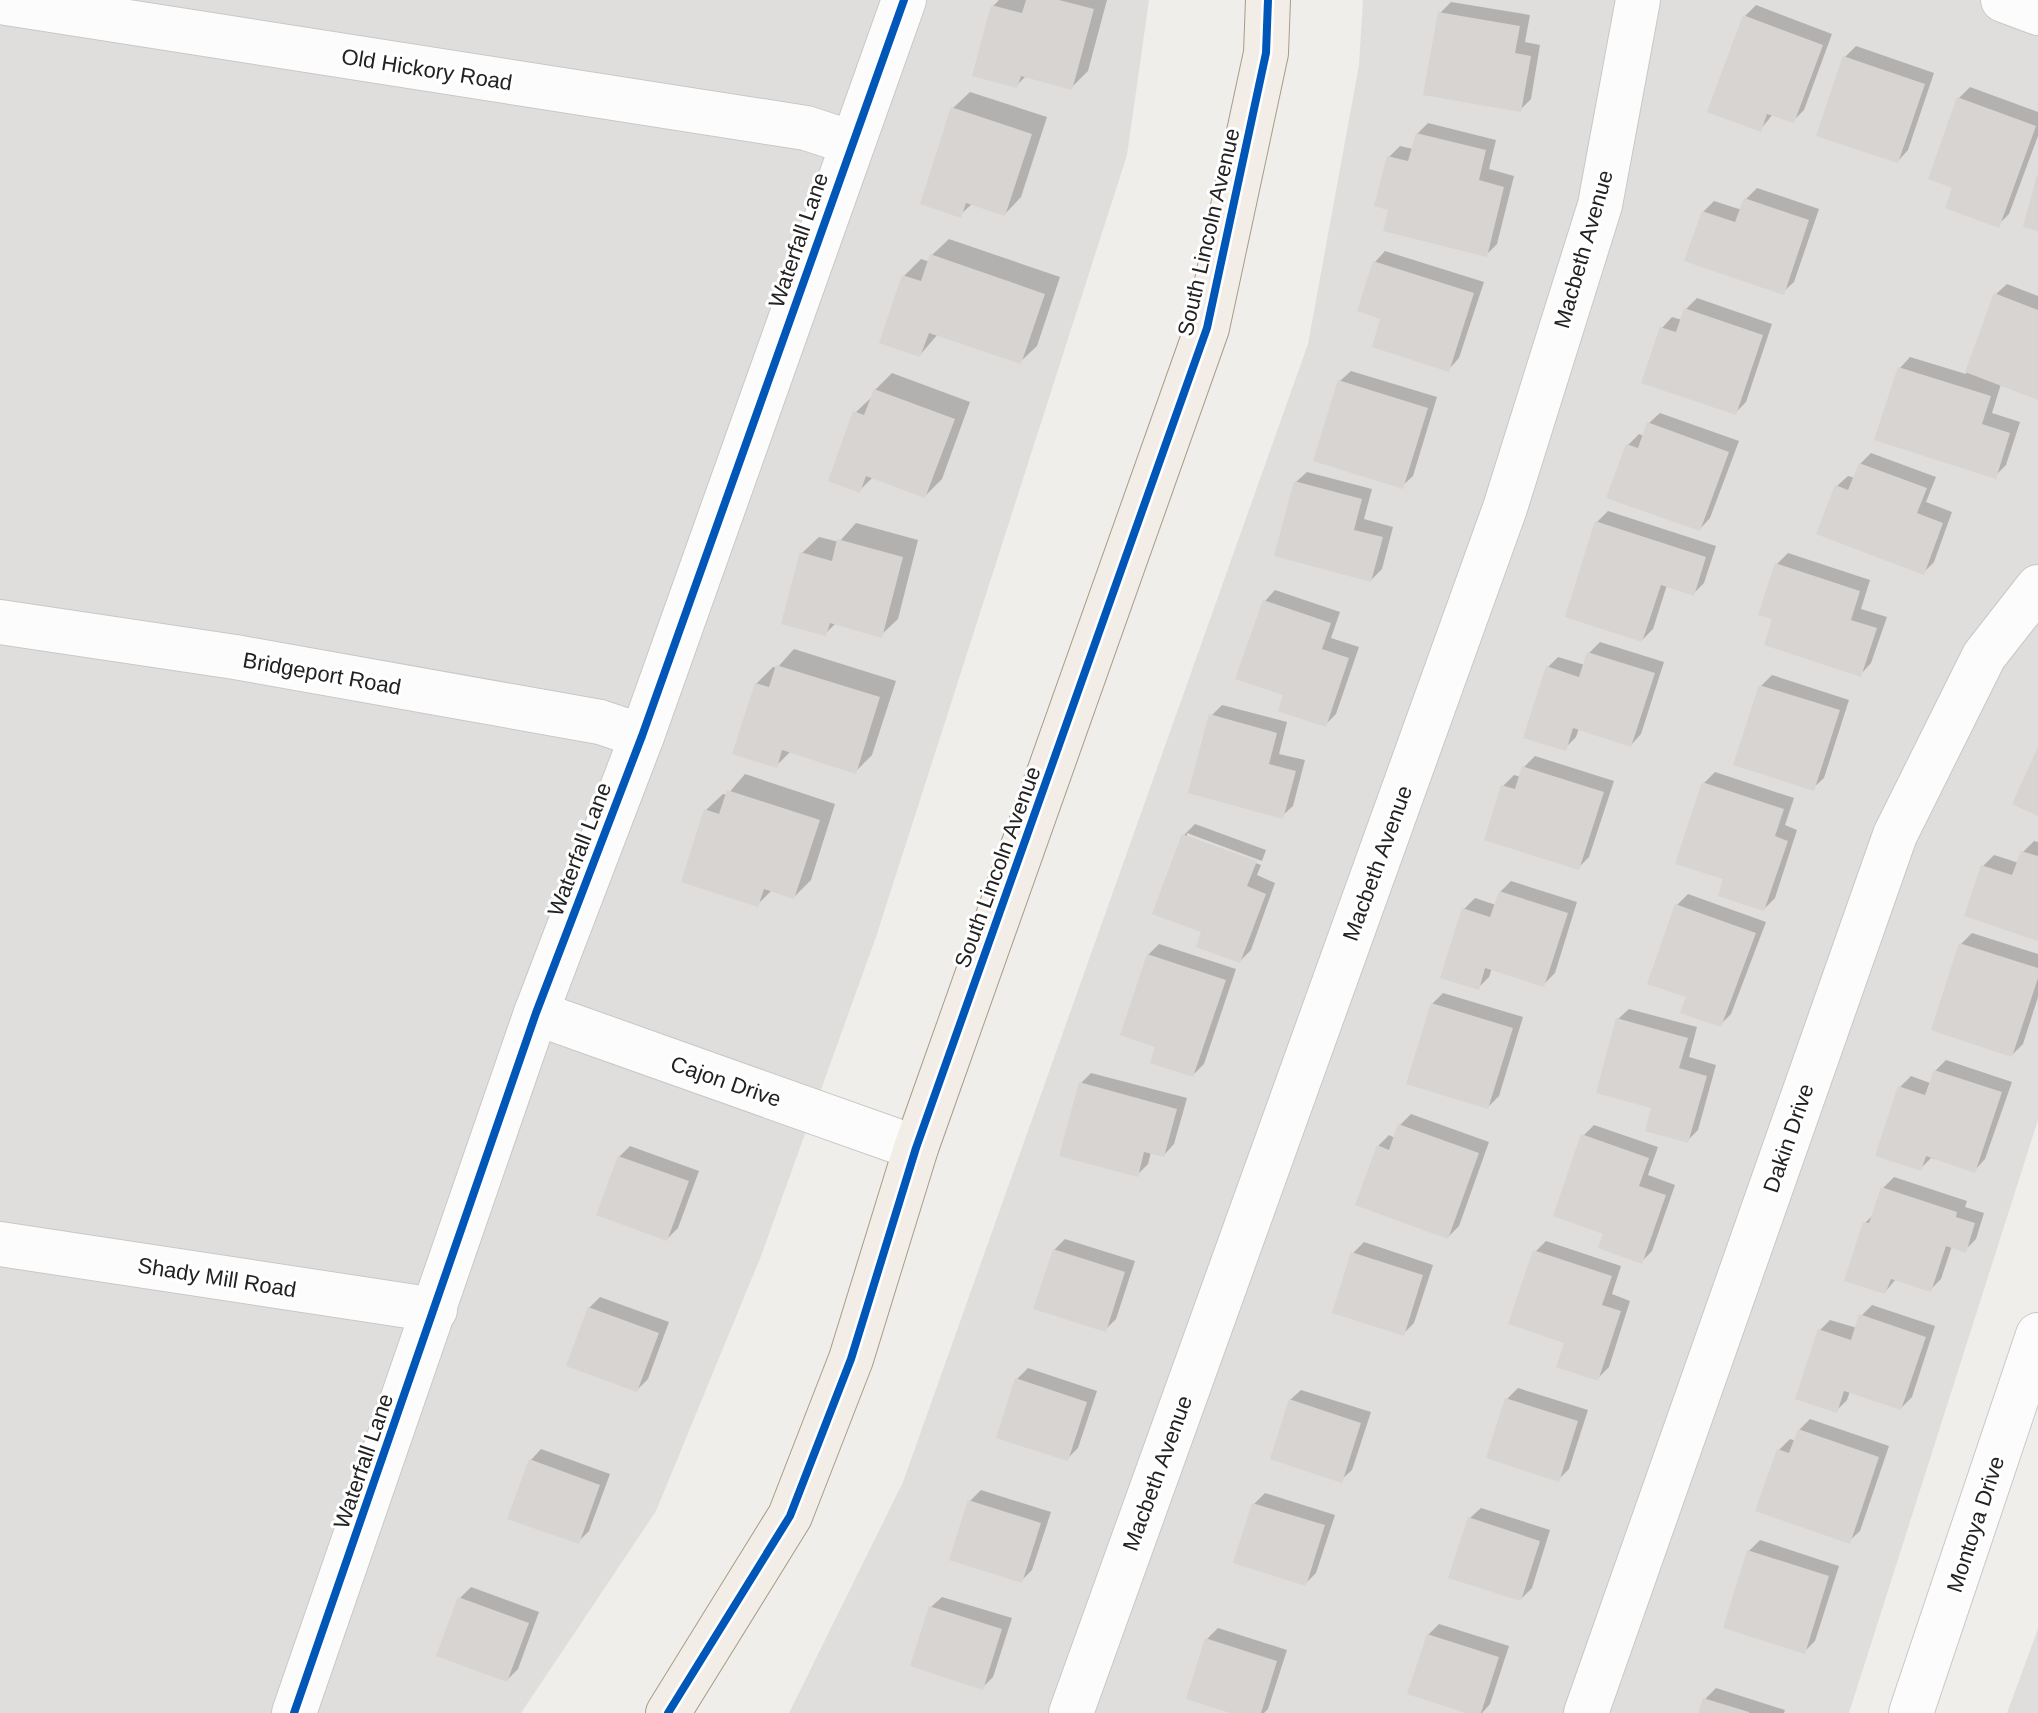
<svg xmlns="http://www.w3.org/2000/svg" width="2038" height="1713" font-family="Arial,sans-serif">
<style>
.residential{fill:#dfdedc}
.shadow{fill:#0003}
.building{fill:#d7d4d2}
.lines{fill:none;stroke-linecap:round;stroke-linejoin:round}
.minor-casing{stroke:#c9c8c7;stroke-width:46}
.major-casing{stroke:#a79c86;stroke-width:46}
.minor{stroke:#fdfcfc;stroke-width:44}
.major{stroke:#f3ede7;stroke-width:44}
.cycleway-casing{stroke:#fff;stroke-width:13}
.cycleway{stroke:#0057b8;stroke-width:8}
.labels{text-anchor:middle;stroke-width:6;stroke-linejoin:round;paint-order:stroke}
.street-label{font-size:22px;fill:#222;stroke:#fff}
</style>
<rect width="100%" height="100%" fill="#f0eeeb"/>
<!-- residential -->
<g class="residential">
<path d="M0,0H1149L1127,155L876,937L761,1256L656,1511L521,1713H0Z"/>
<path d="M1363,0H2038V1120L1849,1713H789L903,1482L1308,344L1359,65Z"/>
<path d="M2038,1628V1713H2007L2035,1637Z"/>
</g>
<!-- shadow -->
<g class="shadow">
<path d="M999,0H1107L1088,71L1071,88L1027,75L1016,86L993,6Z"/>
<path d="M1451,2L1530,15L1525,42L1540,45L1531,99L1520,110L1440,13Z"/>
<path d="M1756,5L1832,34L1804,110L1793,121L1773,114L1760,130L1745,16Z"/>
<path d="M1856,46L1934,73L1908,150L1898,161L1845,57Z"/>
<path d="M1970,87L2038,112V136L2009,214L1998,225L1955,187L1959,98Z"/>
<path d="M970,92L1047,117L1021,197L1005,214L973,203L960,215L953,108Z"/>
<path d="M1428,123L1496,140L1489,169L1514,176L1497,244L1486,255L1390,209L1389,157L1400,146L1413,149L1417,134Z"/>
<path d="M1757,188L1819,209L1794,282L1783,292L1703,212L1714,201L1742,210L1746,199Z"/>
<path d="M949,239L1060,277L1037,346L1020,362L938,334L920,355L904,276L921,259L930,262L932,255Z"/>
<path d="M1385,251L1484,282L1459,358L1449,369L1383,317L1375,262Z"/>
<path d="M2007,284L2038,296V398L2001,384L1992,413L2020,422L2006,465L1995,476L1900,368L1910,357L1966,374L1996,294Z"/>
<path d="M1697,298L1772,324L1746,402L1735,413L1662,328L1672,317L1682,320L1686,309Z"/>
<path d="M1351,371L1437,397L1413,476L1402,486L1340,381Z"/>
<path d="M892,373L970,402L942,479L925,496L873,477L859,491L855,413L873,396L875,390Z"/>
<path d="M1660,413L1739,441L1710,518L1700,529L1628,445L1639,434L1644,436L1649,423Z"/>
<path d="M1871,453L1936,477L1926,502L1952,512L1934,562L1923,573L1837,486L1848,476L1855,478L1860,464Z"/>
<path d="M1307,472L1372,489L1364,519L1393,527L1382,569L1371,580L1296,482Z"/>
<path d="M1608,511L1716,546L1704,583L1693,594L1667,585L1653,629L1642,640L1597,522Z"/>
<path d="M856,523L918,540L898,619L881,635L836,623L826,633L802,553L819,537L839,542Z"/>
<path d="M1788,553L1870,580L1861,609L1887,617L1871,663L1861,674L1775,618L1777,564Z"/>
<path d="M1275,590L1340,612L1331,638L1359,647L1336,714L1325,725L1286,694L1265,601Z"/>
<path d="M1600,642L1664,662L1641,734L1631,745L1579,728L1576,737L1565,748L1548,667L1558,657L1585,665L1589,653Z"/>
<path d="M794,649L896,681L872,755L856,771L791,751L776,766L756,684L773,667L777,668Z"/>
<path d="M1772,675L1849,700L1824,778L1813,788L1761,686Z"/>
<path d="M1222,705L1287,722L1279,754L1305,760L1293,806L1282,816L1211,716Z"/>
<path d="M1535,756L1614,781L1589,857L1578,868L1503,786L1514,775L1521,777L1524,767Z"/>
<path d="M1715,772L1794,798L1785,825L1797,830L1775,898L1764,909L1726,878L1704,783Z"/>
<path d="M745,774L835,804L811,880L794,897L772,890L758,904L706,810L723,794L727,795Z"/>
<path d="M1195,824L1266,850L1262,861L1187,833V838L1261,865L1257,875L1275,883L1251,950L1240,961L1204,931L1184,835Z"/>
<path d="M2034,841L2038,842V939L1983,866L1994,855L2019,863L2023,852Z"/>
<path d="M1511,881L1577,902L1555,973L1544,984L1492,968L1489,977L1478,988L1464,909L1475,898L1496,905L1500,892Z"/>
<path d="M1688,894L1766,922L1731,1014L1720,1025L1677,905Z"/>
<path d="M1972,933L2038,954V997L2023,1044L2012,1055L1961,944Z"/>
<path d="M1159,944L1236,969L1204,1064L1193,1075L1148,955Z"/>
<path d="M1443,993L1523,1017L1499,1096L1488,1107L1432,1004Z"/>
<path d="M1629,1009L1697,1027L1689,1057L1716,1065L1698,1130L1688,1140L1654,1106L1618,1019Z"/>
<path d="M1946,1060L2012,1082L1985,1159L1975,1170L1931,1158L1920,1169L1900,1087L1911,1076L1930,1083L1935,1071Z"/>
<path d="M1091,1073L1187,1098L1174,1144L1164,1155L1151,1152L1148,1164L1137,1175L1080,1084Z"/>
<path d="M1411,1114L1489,1142L1459,1226L1448,1237L1378,1146L1389,1135L1395,1138L1400,1125Z"/>
<path d="M1594,1125L1658,1147L1648,1175L1675,1185L1652,1251L1642,1261L1605,1233L1583,1136Z"/>
<path d="M630,1146L699,1171L678,1228L667,1239L619,1157Z"/>
<path d="M1894,1177L1967,1201L1965,1207L1984,1213L1976,1239L1965,1250L1952,1246L1941,1279L1930,1290L1896,1279L1885,1292L1865,1223L1875,1213L1883,1188Z"/>
<path d="M1065,1239L1135,1261L1116,1319L1105,1330L1054,1250Z"/>
<path d="M1546,1241L1621,1266L1612,1294L1630,1301L1609,1367L1598,1378L1567,1342L1535,1252Z"/>
<path d="M1364,1242L1433,1265L1414,1323L1403,1334L1353,1253Z"/>
<path d="M600,1297L669,1322L648,1379L637,1390L589,1308Z"/>
<path d="M1872,1305L1935,1326L1912,1397L1901,1408L1850,1391L1847,1400L1836,1411L1819,1331L1830,1320L1857,1328L1861,1316Z"/>
<path d="M1028,1368L1097,1391L1078,1448L1067,1459L1017,1379Z"/>
<path d="M1518,1388L1588,1410L1569,1469L1558,1480L1507,1399Z"/>
<path d="M1301,1390L1371,1412L1352,1470L1341,1480L1290,1400Z"/>
<path d="M1810,1419L1889,1446L1860,1531L1849,1541L1779,1450L1790,1439L1796,1441L1799,1430Z"/>
<path d="M541,1449L610,1474L589,1531L578,1542L531,1460Z"/>
<path d="M981,1490L1051,1512L1032,1570L1021,1581L970,1501Z"/>
<path d="M1265,1493L1335,1515L1316,1573L1305,1584L1254,1504Z"/>
<path d="M1481,1508L1550,1530L1532,1588L1521,1599L1470,1518Z"/>
<path d="M1760,1540L1839,1566L1815,1641L1804,1652L1749,1551Z"/>
<path d="M471,1587L539,1612L518,1669L507,1680L460,1598Z"/>
<path d="M942,1597L1012,1618L993,1677L982,1688L931,1607Z"/>
<path d="M1439,1624L1509,1646L1490,1704L1482,1713H1472L1428,1635Z"/>
<path d="M1218,1628L1287,1650L1268,1709L1264,1713H1237L1207,1639Z"/>
<path d="M1716,1688L1785,1710L1784,1713H1700L1705,1699Z"/>
</g>
<!-- building -->
<g class="building">
<path d="M1026,0H1059L1094,9L1072,90L1021,76L1017,88L972,76L991,5L1022,13Z"/>
<path d="M1438,12L1520,26L1515,53L1531,56L1521,112L1423,95Z"/>
<path d="M1743,15L1823,45L1794,123L1767,114L1761,132L1707,112Z"/>
<path d="M1843,56L1925,84L1898,163L1816,136Z"/>
<path d="M1957,97L2036,126L1999,228L1945,208L1952,188L1928,179Z"/>
<path d="M951,107L1032,134L1005,216L966,203L961,218L920,204Z"/>
<path d="M1416,133L1486,150L1479,180L1504,187L1487,257L1383,231L1388,210L1374,206L1387,156L1408,161Z"/>
<path d="M2037,175L2038,176V231L2023,227Z"/>
<path d="M1744,198L1809,220L1784,295L1684,261L1702,211L1735,222Z"/>
<path d="M930,254L1045,294L1021,364L929,333L920,357L879,343L902,275L921,281Z"/>
<path d="M1373,261L1474,293L1449,372L1372,347L1380,319L1357,311Z"/>
<path d="M1994,293L2038,310V400L1965,372Z"/>
<path d="M1684,308L1763,335L1736,415L1641,383L1660,327L1676,332Z"/>
<path d="M1898,367L1991,396L1982,424L2010,433L1996,479L1874,440Z"/>
<path d="M1338,380L1428,408L1403,489L1313,461Z"/>
<path d="M874,389L955,419L925,498L866,476L860,493L828,481L853,411L864,415Z"/>
<path d="M1647,422L1729,452L1700,531L1606,498L1626,444L1638,448Z"/>
<path d="M1859,463L1927,488L1917,513L1943,523L1924,575L1816,534L1835,485L1848,490Z"/>
<path d="M1294,481L1362,499L1354,530L1383,537L1371,582L1274,556Z"/>
<path d="M1595,521L1706,557L1694,596L1661,585L1642,642L1565,617Z"/>
<path d="M837,539L903,557L882,638L830,623L826,636L781,624L800,552L832,561Z"/>
<path d="M1775,563L1860,591L1851,620L1877,628L1861,677L1764,645L1772,619L1758,615Z"/>
<path d="M1263,600L1331,623L1322,649L1349,658L1326,727L1278,711L1283,695L1235,679Z"/>
<path d="M1587,652L1655,673L1631,747L1573,728L1566,751L1523,738L1546,666L1579,677Z"/>
<path d="M776,665L880,697L856,774L782,750L777,768L732,754L755,683L769,687Z"/>
<path d="M1759,685L1840,710L1814,791L1733,765Z"/>
<path d="M1209,714L1277,733L1269,764L1296,771L1283,819L1188,793Z"/>
<path d="M2038,747V816L2012,804Z"/>
<path d="M1522,766L1604,792L1579,870L1484,840L1501,785L1515,789Z"/>
<path d="M1702,782L1784,809L1775,836L1788,841L1764,911L1718,896L1723,879L1675,864Z"/>
<path d="M727,790L820,820L794,899L764,889L758,907L681,882L704,809L719,814Z"/>
<path d="M1182,834L1257,861L1247,886L1266,894L1240,963L1196,947L1201,932L1152,914Z"/>
<path d="M2021,851L2038,856V941L1964,916L1981,865L2012,875Z"/>
<path d="M1499,891L1568,913L1544,987L1485,968L1479,990L1440,978L1462,908L1490,917Z"/>
<path d="M1675,904L1756,933L1721,1027L1680,1013L1686,997L1647,984Z"/>
<path d="M1959,943L2038,968V978L2012,1057L1931,1030Z"/>
<path d="M1147,954L1226,980L1193,1077L1150,1063L1155,1047L1120,1035Z"/>
<path d="M1431,1003L1513,1028L1488,1109L1406,1084Z"/>
<path d="M1616,1018L1688,1038L1679,1068L1707,1076L1688,1143L1645,1131L1651,1108L1596,1093Z"/>
<path d="M1934,1070L2002,1092L1975,1173L1926,1156L1921,1171L1875,1156L1898,1086L1925,1095Z"/>
<path d="M1079,1082L1177,1109L1164,1157L1144,1152L1138,1177L1059,1156Z"/>
<path d="M1398,1124L1479,1153L1448,1239L1355,1205L1377,1145L1389,1150Z"/>
<path d="M1581,1134L1649,1158L1639,1186L1666,1195L1642,1264L1598,1248L1603,1234L1553,1216Z"/>
<path d="M618,1156L689,1181L667,1241L596,1215Z"/>
<path d="M1881,1187L1957,1212L1956,1217L1975,1223L1966,1253L1946,1246L1931,1292L1891,1279L1885,1294L1844,1281L1863,1222L1869,1223Z"/>
<path d="M1053,1249L1125,1272L1106,1332L1033,1309Z"/>
<path d="M1533,1250L1612,1276L1602,1305L1621,1311L1598,1381L1556,1367L1564,1343L1508,1324Z"/>
<path d="M1351,1252L1423,1275L1404,1336L1332,1313Z"/>
<path d="M588,1307L659,1333L637,1392L566,1366Z"/>
<path d="M1859,1314L1926,1337L1901,1410L1844,1391L1837,1413L1795,1399L1818,1329L1851,1340Z"/>
<path d="M1015,1378L1087,1402L1068,1461L996,1438Z"/>
<path d="M1505,1398L1578,1421L1559,1482L1486,1458Z"/>
<path d="M1289,1399L1361,1423L1342,1483L1270,1459Z"/>
<path d="M1798,1429L1879,1457L1850,1544L1755,1511L1777,1449L1789,1453Z"/>
<path d="M529,1459L600,1485L579,1544L507,1519Z"/>
<path d="M968,1500L1041,1523L1022,1583L949,1560Z"/>
<path d="M1252,1503L1325,1525L1306,1586L1233,1563Z"/>
<path d="M1468,1517L1540,1541L1521,1601L1448,1578Z"/>
<path d="M1747,1550L1829,1576L1805,1654L1723,1628Z"/>
<path d="M458,1597L529,1623L507,1682L436,1656Z"/>
<path d="M929,1606L1002,1629L983,1690L910,1666Z"/>
<path d="M1427,1634L1499,1657L1481,1713H1466L1407,1694Z"/>
<path d="M1205,1638L1277,1661L1261,1713H1230L1186,1699Z"/>
<path d="M1703,1698L1749,1712V1713H1698Z"/>
</g>
<g class="lines">
<!-- minor casing -->
<g class="minor-casing">
<g id="minor">
<path d="M2003,0L2038,13"/>
<path d="M0,2L806,128L852,143"/>
<path d="M0,622L235,657L600,722L642,736"/>
<path d="M536,1013L916,1148"/>
<path d="M0,1244L435,1310"/>
<path d="M294,1713L536,1013L642,736L904,0"/>
<path d="M1071,1713L1505,508L1600,205L1638,0"/>
<path d="M1586,1713L1895,835L1984,656L2038,587"/>
<path d="M1911,1713L2038,1335"/>
</g>
</g>
<!-- major casing -->
<g class="major-casing">
<path id="major" d="M668,1713L790,1516L851,1359L916,1148L1207,328L1266,53L1268,0"/>
</g>
<!-- minor -->
<use href="#minor" class="minor"/>
<!-- major -->
<use href="#major" class="major"/>
<!-- cycleway casing -->
<g class="cycleway-casing">
<g id="cycleway">
<path d="M294,1713L536,1013L642,736L904,0"/>
<path d="M668,1713L790,1516L851,1359L916,1148L1207,328L1266,53L1268,0"/>
</g>
</g>
<!-- cycleway -->
<use href="#cycleway" class="cycleway"/>
</g>
<g class="labels">
<!-- street labels -->
<g class="street-label">
<text transform="translate(427 69) rotate(9)" y="8">Old Hickory Road</text>
<text transform="translate(1208 232) rotate(-77)" y="8">South Lincoln Avenue</text>
<text transform="translate(798 240) rotate(-71)" y="8">Waterfall Lane</text>
<text transform="translate(1583 249) rotate(-74)" y="8">Macbeth Avenue</text>
<text transform="translate(322 673) rotate(10)" y="8">Bridgeport Road</text>
<text transform="translate(579 849) rotate(-69)" y="8">Waterfall Lane</text>
<text transform="translate(1377 863) rotate(-70)" y="8">Macbeth Avenue</text>
<text transform="translate(997 867) rotate(-70)" y="8">South Lincoln Avenue</text>
<text transform="translate(726 1081) rotate(19)" y="8">Cajon Drive</text>
<text transform="translate(1788 1138) rotate(-71)" y="8">Dakin Drive</text>
<text transform="translate(217 1277) rotate(9)" y="8">Shady Mill Road</text>
<text transform="translate(363 1461) rotate(-71)" y="8">Waterfall Lane</text>
<text transform="translate(1157 1473) rotate(-70)" y="8">Macbeth Avenue</text>
<text transform="translate(1975 1524) rotate(-72)" y="8">Montoya Drive</text>
</g>
</g>
</svg>
